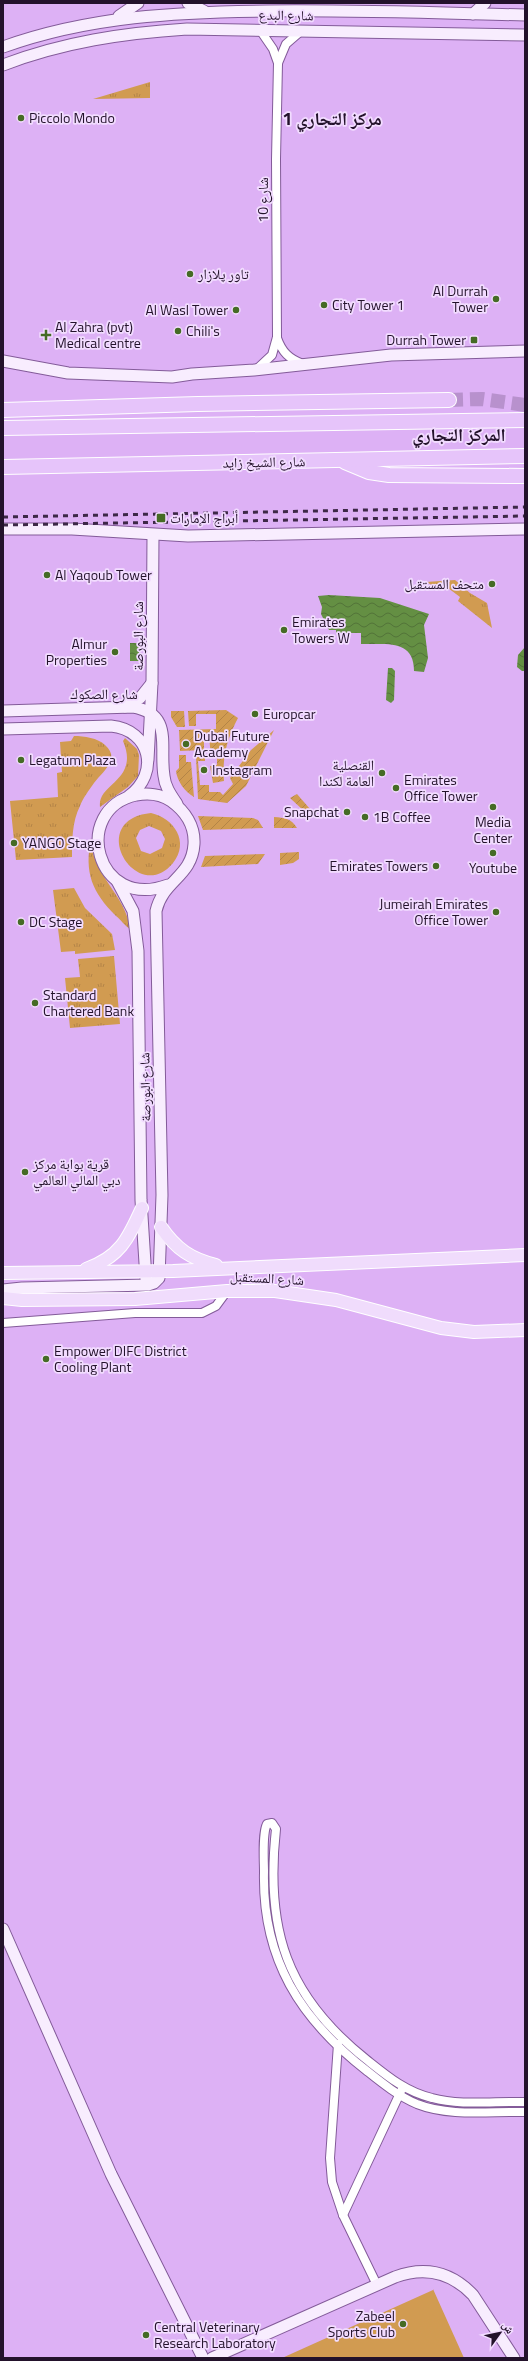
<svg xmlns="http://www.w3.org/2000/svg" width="528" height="2361" font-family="'Titillium Web','Noto Naskh Arabic',sans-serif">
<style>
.grass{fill:url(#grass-tufts);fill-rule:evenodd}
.park{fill:#d19b51}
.garden{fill:url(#garden-furrows)}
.water{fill:url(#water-waves)}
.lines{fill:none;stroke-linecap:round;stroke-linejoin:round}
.highway-tunnel{stroke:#b891cd;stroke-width:14;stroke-dasharray:14 7;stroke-linecap:butt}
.street-casing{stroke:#835b99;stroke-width:10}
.secondary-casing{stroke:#835b99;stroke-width:13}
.primary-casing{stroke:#fff;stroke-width:14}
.highway-casing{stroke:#fff;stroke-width:16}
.street{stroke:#fff;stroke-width:8}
.secondary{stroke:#f8edfe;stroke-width:11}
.primary{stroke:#f0dcfc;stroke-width:12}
.highway{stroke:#e6c4fa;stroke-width:14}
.rail{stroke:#3d2847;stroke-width:3;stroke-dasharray:5 5;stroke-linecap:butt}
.poi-dot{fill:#456b25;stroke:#f2dcff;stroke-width:1.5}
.labels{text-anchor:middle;stroke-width:3.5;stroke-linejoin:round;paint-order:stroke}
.street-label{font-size:14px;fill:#23122b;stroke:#f2dcff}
.poi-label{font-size:14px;fill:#23122b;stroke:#f2dcff;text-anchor:start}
.district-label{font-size:18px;font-weight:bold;fill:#23122b;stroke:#f2dcff}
</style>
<defs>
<pattern id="grass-tufts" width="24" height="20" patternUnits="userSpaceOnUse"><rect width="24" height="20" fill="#d19b51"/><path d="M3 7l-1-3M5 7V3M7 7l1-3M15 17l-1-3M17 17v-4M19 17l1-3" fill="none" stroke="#b38447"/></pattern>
<pattern id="garden-furrows" width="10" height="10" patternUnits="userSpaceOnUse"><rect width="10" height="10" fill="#d19b51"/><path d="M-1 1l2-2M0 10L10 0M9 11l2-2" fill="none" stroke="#b38447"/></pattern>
<pattern id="water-waves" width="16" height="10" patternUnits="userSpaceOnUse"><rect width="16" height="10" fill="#648f43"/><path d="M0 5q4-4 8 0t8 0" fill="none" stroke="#527338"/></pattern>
</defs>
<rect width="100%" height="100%" fill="#ddb1f5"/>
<!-- grass -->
<g class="grass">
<path d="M150,82V98L93,99Z"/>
<path d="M455,580L470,593L487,603L492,628L458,601L460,597L448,588L442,590L426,582Z"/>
<path d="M74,736C84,736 98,738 105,745C121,759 103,771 94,783C89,790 83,798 80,806C72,822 72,840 72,857L16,860L10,801L58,797L57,773L62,772L60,742L71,741Z"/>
<path d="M125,738L137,749L139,755L138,776L128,787L100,807C97,783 140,781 123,741Z"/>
<path d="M151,813C174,818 190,842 173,863C137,907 84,820 151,813ZM149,826L161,831L165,839L162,848L150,854L141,851L136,838L140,830Z"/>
<path d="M91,838C91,875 126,894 130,929C125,926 121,920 116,916C92,892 84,873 91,838Z"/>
<path d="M74,888L85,908L112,934L115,950L75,954V951L61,952L53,890Z"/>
<path d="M114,956L120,1024L70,1028L65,978L80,977L78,959Z"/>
</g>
<!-- park -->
<path class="park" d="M433,2289L464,2358H282L433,2290Z"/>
<!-- garden -->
<g class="garden">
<path d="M226,710L238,718C227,739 222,757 224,781L213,783L210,766L217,765V756H211L209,737H204V750L180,751L179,730L216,729V714H196V726H189L188,711Z"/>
<path d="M171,711H184L185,727H177L171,717Z"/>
<path d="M274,730L246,786L227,803L198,799L196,757L205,756V761H198L200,785H209V792H220L223,795L233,784L230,778L251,750Z"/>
<path d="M179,755H186V762H191L194,797C185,792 177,781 176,771L179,768Z"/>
<path d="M297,794L310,809L304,811L290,798Z"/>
<path d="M198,816L253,818L258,820L263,828L203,830Z"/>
<path d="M274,817C285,818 291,818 297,828H274Z"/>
<path d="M299,852V859L293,863L280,865V853Z"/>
<path d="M265,854L258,864L201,867L205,856Z"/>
</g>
<!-- water -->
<g class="water">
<path d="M329,595L380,598L429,614L424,625L428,658L424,672L414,671C414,638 384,645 361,644V633H336V630H329L321,614L322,607L318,596Z"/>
<rect x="130" y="643" width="9" height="18"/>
<path d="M525,647V671H522L517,667L518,655Z"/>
<path d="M388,668H392L395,671L394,700L391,703L386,700Z"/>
</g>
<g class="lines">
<!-- highway-tunnel -->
<path class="highway-tunnel" d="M449,400L482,399L525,405"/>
<!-- street casing -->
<g class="street-casing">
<g id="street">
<path d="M260,30L273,49L278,63"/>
<path d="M277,338C282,352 289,359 303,364"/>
<path d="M257,369L272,355L277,337L276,159L278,63L286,44L301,31"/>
<path d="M3,1323L135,1313H202L216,1306L227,1291"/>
<path d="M338,2044L330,2158L332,2182L343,2215L377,2285"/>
<path d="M525,2102C495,2101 461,2106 432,2098C406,2092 387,2076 367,2060C286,1996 265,1929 276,1829L272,1823L267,1824C262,1833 264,1861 264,1872C262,1959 300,2019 367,2071C382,2083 398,2096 417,2104C450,2117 490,2111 525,2112"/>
<path d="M343,2215L401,2091"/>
</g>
</g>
<!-- secondary casing -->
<g class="secondary-casing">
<g id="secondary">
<path d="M188,3L204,11"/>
<path d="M473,14L485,3"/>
<path d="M119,16L138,3"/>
<path d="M3,47C89,16 178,12 268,11C354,10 439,13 525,15"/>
<path d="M3,65C63,42 124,33 187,29L525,35"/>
<path d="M3,361L68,373L172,377L192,374L254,370L391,355L525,351"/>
<path d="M3,529H72L188,536L525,529"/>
<path d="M125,707L140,698L152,683"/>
<path d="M3,711L133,707C174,714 159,746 164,776C165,787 171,795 177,804"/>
<path d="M3,729L111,726C151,730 160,773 129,796"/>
<path d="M148,760L152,683L153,535"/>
<path d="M117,881L133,911L138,951L141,1200L146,1279"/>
<path d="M3,1290L22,1288L148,1285L154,1283L159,1278L162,1195L156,911C163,880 192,877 194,844C195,826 185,811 171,801C161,794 147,793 136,795C71,809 95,912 168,885"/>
<path d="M3,1929L111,2174L203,2358"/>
<path d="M212,2358L395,2277C425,2266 451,2272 473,2295L514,2358"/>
</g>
</g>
<!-- primary casing -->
<g class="primary-casing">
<g id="primary">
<path d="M161,1227C176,1249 191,1259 216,1265"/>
<path d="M86,1269C120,1257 128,1239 142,1208"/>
<path d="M3,1273L173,1271L525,1255"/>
<path d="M3,1298L22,1300L135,1299L227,1291H275L336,1300L441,1328L474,1332L525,1330"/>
</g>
</g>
<!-- highway casing -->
<g class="highway-casing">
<g id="highway">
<path d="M3,410L198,404L449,400"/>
<path d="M3,428L525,420"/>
<path d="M345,462L369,472L389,475L525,476"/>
<path d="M3,467L525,456"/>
</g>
</g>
<!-- street -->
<use href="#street" class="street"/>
<!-- secondary -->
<use href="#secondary" class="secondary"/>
<!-- primary -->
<use href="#primary" class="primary"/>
<!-- highway -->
<use href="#highway" class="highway"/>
<!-- rail -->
<g class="rail">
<path d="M3,517L525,507"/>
<path d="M3,525L525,516"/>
</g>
</g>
<!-- markers -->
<g class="poi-dot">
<circle cx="21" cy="118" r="4"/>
<circle cx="190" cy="274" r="4"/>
<circle cx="496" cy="299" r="4"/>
<circle cx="324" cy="305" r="4"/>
<circle cx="236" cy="310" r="4"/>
<circle cx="178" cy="331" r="4"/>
<path d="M44 329h4v4h4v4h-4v4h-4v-4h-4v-4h4z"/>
<rect x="470" y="336" width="8" height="8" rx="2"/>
<rect x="156" y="513" width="10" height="10" rx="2"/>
<circle cx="47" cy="575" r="4"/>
<circle cx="492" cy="584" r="4"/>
<circle cx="284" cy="630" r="4"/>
<circle cx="115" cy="652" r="4"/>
<circle cx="255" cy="714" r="4"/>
<circle cx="186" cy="744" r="4"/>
<circle cx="21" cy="760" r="4"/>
<circle cx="204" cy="770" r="4"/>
<circle cx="382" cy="773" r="4"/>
<circle cx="396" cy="788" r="4"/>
<circle cx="493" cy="807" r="4"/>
<circle cx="347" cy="812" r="4"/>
<circle cx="365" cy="817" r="4"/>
<circle cx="14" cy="843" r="4"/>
<circle cx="493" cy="853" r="4"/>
<circle cx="436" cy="866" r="4"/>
<circle cx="496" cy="912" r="4"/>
<circle cx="21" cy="922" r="4"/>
<circle cx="35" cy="1003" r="4"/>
<circle cx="25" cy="1172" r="4"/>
<circle cx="46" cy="1359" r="4"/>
<circle cx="403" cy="2324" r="4"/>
<circle cx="146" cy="2335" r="4"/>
</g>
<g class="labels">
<!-- street labels -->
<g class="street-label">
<text transform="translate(286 15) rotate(1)" y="5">شارع البدع</text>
<text transform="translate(263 200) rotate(-90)" y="5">شارع 10</text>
<text transform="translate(264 462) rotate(-1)" y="5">شارع الشيخ زايد</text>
<text transform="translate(138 636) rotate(-90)" y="5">شارع البورصة</text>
<text x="104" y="699">شارع الصكوك</text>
<text transform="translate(145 1087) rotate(-91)" y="5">شارع البورصة</text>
<text transform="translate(267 1278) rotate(3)" y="5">شارع المستقبل</text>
</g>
<!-- poi labels -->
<g class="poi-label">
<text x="29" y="123">Piccolo Mondo</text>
<text x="198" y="279">تاور پلازار</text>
<text x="488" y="296" text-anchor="end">Al Durrah<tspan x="488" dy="16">Tower</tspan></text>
<text x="332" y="310">City Tower 1</text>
<text x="228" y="315" text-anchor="end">Al Wasl Tower</text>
<text x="55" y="332">Al Zahra (pvt)<tspan x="55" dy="16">Medical centre</tspan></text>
<text x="186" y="336">Chili's</text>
<text x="466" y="345" text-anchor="end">Durrah Tower</text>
<text x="170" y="523">أبراج الإمارات</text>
<text x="55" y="580">Al Yaqoub Tower</text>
<text x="484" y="589" text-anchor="end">متحف المستقبل</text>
<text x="292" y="627">Emirates<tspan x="292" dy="16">Towers W</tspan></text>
<text x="107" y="649" text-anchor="end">Almur<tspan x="107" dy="16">Properties</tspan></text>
<text x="263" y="719">Europcar</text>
<text x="194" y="741">Dubai Future<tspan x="194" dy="16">Academy</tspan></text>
<text x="29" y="765">Legatum Plaza</text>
<text x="374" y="770" text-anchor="end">القنصلية<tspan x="374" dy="16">العامة لكندا</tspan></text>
<text x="212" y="775">Instagram</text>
<text x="404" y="785">Emirates<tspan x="404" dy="16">Office Tower</tspan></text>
<text x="339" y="817" text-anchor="end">Snapchat</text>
<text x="373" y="822">1B Coffee</text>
<text x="493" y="827" text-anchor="middle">Media<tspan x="493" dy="16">Center</tspan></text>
<text x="22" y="848">YANGO Stage</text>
<text x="428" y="871" text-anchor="end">Emirates Towers</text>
<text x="493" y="873" text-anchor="middle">Youtube</text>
<text x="488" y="909" text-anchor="end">Jumeirah Emirates<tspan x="488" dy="16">Office Tower</tspan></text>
<text x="29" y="927">DC Stage</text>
<text x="43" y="1000">Standard<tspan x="43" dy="16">Chartered Bank</tspan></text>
<text x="33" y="1169">قرية بوابة مركز<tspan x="33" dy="16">دبي المالي العالمي</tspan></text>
<text x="54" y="1356">Empower DIFC District<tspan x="54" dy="16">Cooling Plant</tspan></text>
<text x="395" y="2321" text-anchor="end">Zabeel<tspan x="395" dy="16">Sports Club</tspan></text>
<text x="154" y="2332">Central Veterinary<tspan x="154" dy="16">Research Laboratory</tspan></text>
</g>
<!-- district labels -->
<g class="district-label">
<text x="332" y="125">مركز التجاري 1</text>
<text x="459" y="441">المركز التجاري</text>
</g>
</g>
<!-- border -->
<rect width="528" height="2361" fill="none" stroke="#23122b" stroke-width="8"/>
<!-- north arrow -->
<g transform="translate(500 2333) rotate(57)" stroke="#f2dcff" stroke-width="3" paint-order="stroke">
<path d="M0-3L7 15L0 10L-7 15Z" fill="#23122b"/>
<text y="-6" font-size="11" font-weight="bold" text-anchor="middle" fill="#23122b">ش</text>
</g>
</svg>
